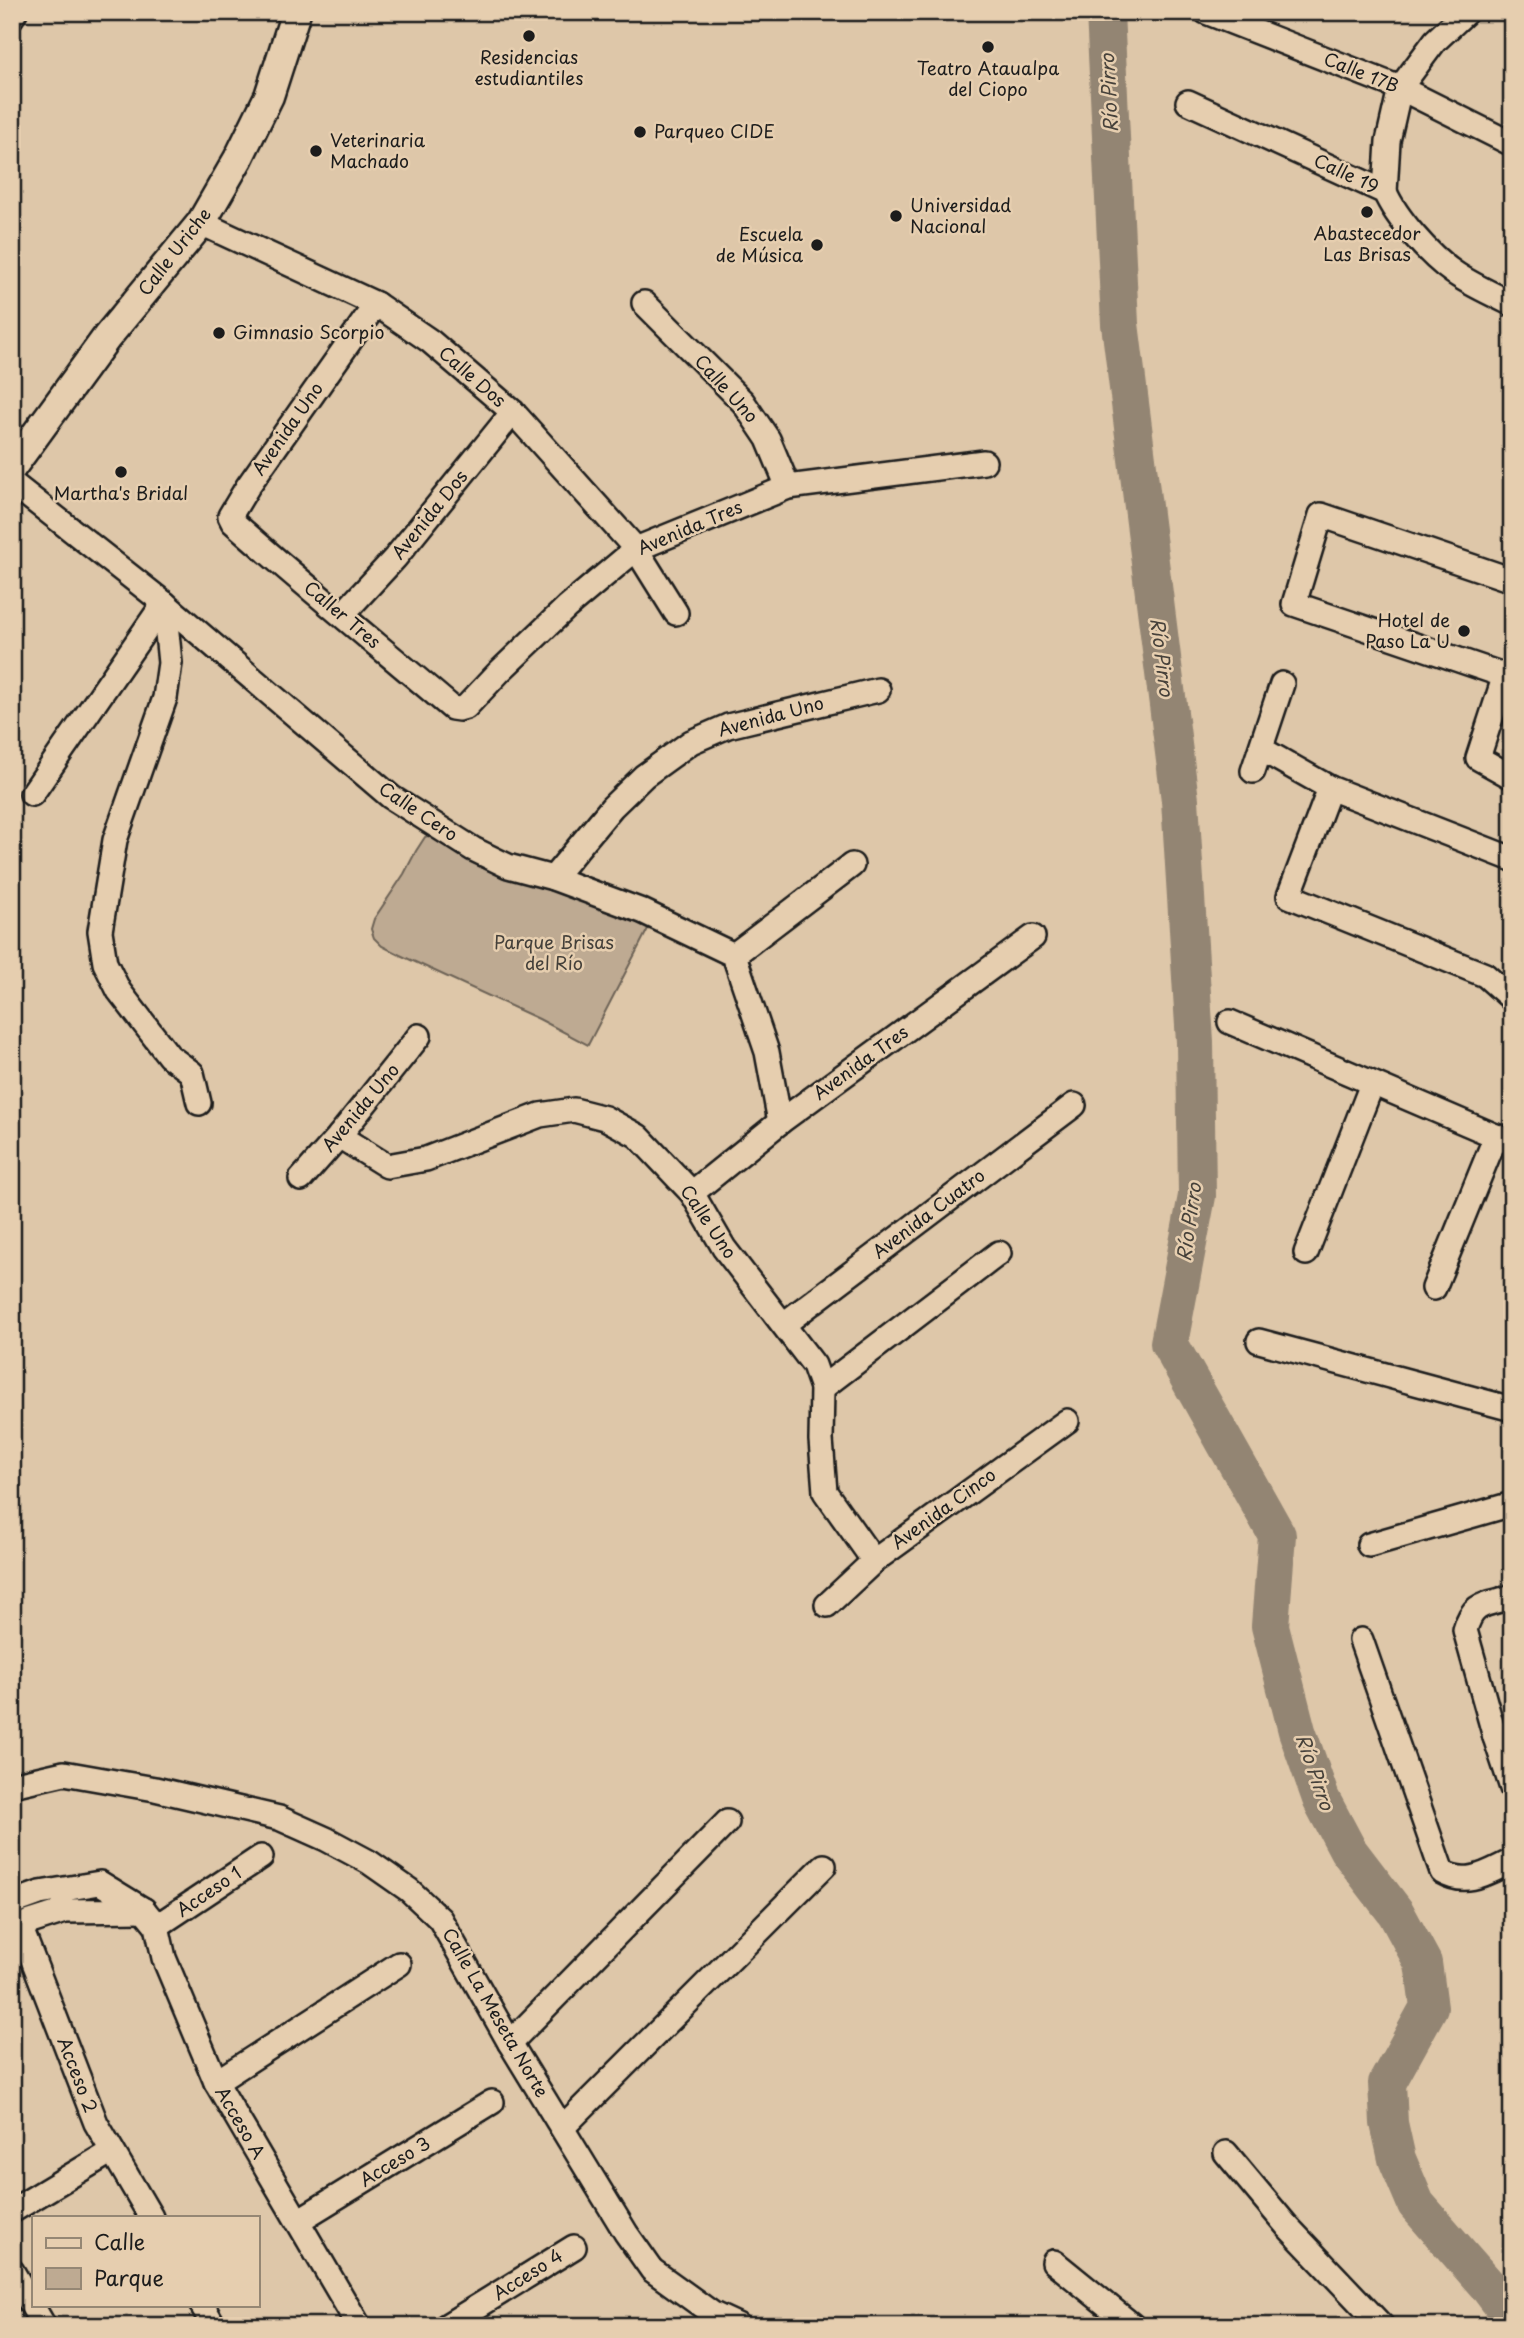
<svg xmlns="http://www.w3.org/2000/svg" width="1524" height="2338" font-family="'Playpen Sans',sans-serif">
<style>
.green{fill:#beaa92;stroke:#6d6357;stroke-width:2}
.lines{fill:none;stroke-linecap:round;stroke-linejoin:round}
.river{stroke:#938573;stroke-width:38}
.minor-casing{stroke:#1c1c1c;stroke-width:28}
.major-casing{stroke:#1c1c1c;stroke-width:33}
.minor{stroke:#e6ceaf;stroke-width:23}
.major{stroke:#e6ceaf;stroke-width:28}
.poi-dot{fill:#1c1c1c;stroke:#e6ceaf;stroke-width:2.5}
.labels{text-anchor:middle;stroke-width:5;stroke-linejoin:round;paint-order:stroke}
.poi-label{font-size:18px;fill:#1c1c1c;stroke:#e6ceaf}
.street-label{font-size:18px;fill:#1c1c1c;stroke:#e6ceaf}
.park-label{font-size:18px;fill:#44403a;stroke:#e6ceaf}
.water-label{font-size:19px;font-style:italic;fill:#46413a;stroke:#e6ceaf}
</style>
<rect width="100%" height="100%" fill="#dec7a9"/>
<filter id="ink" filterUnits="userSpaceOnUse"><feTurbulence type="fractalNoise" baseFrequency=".0143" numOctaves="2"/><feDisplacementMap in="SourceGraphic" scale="14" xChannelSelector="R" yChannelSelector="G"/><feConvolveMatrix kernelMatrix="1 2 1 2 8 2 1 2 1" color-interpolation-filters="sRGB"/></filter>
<g filter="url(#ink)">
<!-- green -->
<path class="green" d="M432,834L651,923L588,1045L539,1019L400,955L382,946L374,938L371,929L374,919L404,874L416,851L425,837Z"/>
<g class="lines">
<!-- river -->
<path class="river" d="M1105,12L1120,324L1180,800L1195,1042L1197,1196L1169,1343L1277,1535L1270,1626L1297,1731L1321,1799L1348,1850L1396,1913L1423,1963L1429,2007L1387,2083L1389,2123L1397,2159L1416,2204L1487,2285L1512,2318"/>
<!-- minor casing -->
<g class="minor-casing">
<g id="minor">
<path d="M1206,12L1400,88L1512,144"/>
<path d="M12,17L15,12"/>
<path d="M1188,102L1385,192C1396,218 1430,256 1453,272C1471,285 1493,294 1512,304"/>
<path d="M1385,192L1388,141L1400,88L1435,41L1466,12"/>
<path d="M201,223L376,304L430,341L513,412L636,549L676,613"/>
<path d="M644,303L743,402L768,439L788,487"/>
<path d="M376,304L248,486L230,516L233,522C305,586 379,646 452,708L459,709L466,707L499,672L567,607L636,549L788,487L984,462"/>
<path d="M12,483L164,603L391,797L473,849L508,866L553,878L642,911L734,955L767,1052L780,1122"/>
<path d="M1512,580L1321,515L1294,604L1512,678"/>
<path d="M164,603L170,663L165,698L115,840L100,931L105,963L119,991L169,1056L192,1073L199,1103"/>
<path d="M343,614L395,558L513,412"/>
<path d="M1505,675L1478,758L1512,777"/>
<path d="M1261,749L1330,788"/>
<path d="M1253,771L1282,684"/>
<path d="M32,794L164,603"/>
<path d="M1512,859L1330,788L1289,896L1485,975L1512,999"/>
<path d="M553,878L612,807L644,776L691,742L728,726L878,690"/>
<path d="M734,955L852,865"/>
<path d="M1230,1022L1512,1143"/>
<path d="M339,1136L387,1166L426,1159L540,1115L574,1110L605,1118L638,1136L692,1193L724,1248L814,1365L822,1388L821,1440L825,1492L874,1561"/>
<path d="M301,1179L339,1136L419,1036"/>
<path d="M692,1193L780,1122L1033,937"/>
<path d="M1306,1253L1372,1084"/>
<path d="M1434,1288L1496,1136"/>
<path d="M784,1324L1074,1105"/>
<path d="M1259,1341L1512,1409"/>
<path d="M822,1388L999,1253"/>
<path d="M1369,1545L1512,1504"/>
<path d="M827,1605L874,1561L1067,1421"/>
<path d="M1361,1640L1442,1872C1468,1887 1488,1872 1512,1861"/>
<path d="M1512,1732L1495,1737L1512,1788"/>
<path d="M1495,1737L1465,1630C1473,1601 1486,1605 1512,1597"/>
<path d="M12,1785L64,1773L155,1789L279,1818L326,1839L369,1862L409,1890L440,1919L510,2043L626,2233L652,2270L713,2314L739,2326"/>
<path d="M12,1903L40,1893L100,1883L144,1910L65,1911L12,1928"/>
<path d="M144,1910L157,1926L164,1958L216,2082L359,2326"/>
<path d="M20,1926L96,2123L151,2217"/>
<path d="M157,1926L261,1857"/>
<path d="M510,2043L727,1822"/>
<path d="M216,2082L399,1964"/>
<path d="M563,2127L824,1866"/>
<path d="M1226,2153L1287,2226L1382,2326"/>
<path d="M12,2211L112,2151"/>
<path d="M298,2221L492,2102"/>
<path d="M1054,2262L1133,2326"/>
<path d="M12,2271L44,2326"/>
<path d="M202,2305L214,2326"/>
<path d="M446,2326L574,2247"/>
</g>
</g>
<!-- major casing -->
<g class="major-casing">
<path id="major" d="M12,467L107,337L201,223L238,159L269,96L296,12"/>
</g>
<!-- minor -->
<use href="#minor" class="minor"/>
<!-- major -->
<use href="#major" class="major"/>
</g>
</g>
<!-- markers -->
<g class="poi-dot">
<circle cx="529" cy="36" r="7"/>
<circle cx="988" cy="47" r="7"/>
<circle cx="640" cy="132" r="7"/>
<circle cx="316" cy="151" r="7"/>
<circle cx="1367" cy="212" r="7"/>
<circle cx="896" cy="216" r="7"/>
<circle cx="817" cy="245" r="7"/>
<circle cx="219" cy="333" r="7"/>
<circle cx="121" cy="472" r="7"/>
<circle cx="1464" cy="631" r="7"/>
</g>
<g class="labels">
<!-- poi labels -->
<g class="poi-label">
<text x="529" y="64">Residencias<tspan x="529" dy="21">estudiantiles</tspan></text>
<text x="988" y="75">Teatro Ataualpa<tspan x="988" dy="21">del Ciopo</tspan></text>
<text x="654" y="138" text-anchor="start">Parqueo CIDE</text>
<text x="330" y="147" text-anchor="start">Veterinaria<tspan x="330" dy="21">Machado</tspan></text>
<text x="910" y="212" text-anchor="start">Universidad<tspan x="910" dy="21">Nacional</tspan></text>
<text x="1367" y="240">Abastecedor<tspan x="1367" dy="21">Las Brisas</tspan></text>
<text x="803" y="241" text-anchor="end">Escuela<tspan x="803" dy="21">de Música</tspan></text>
<text x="233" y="339" text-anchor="start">Gimnasio Scorpio</text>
<text x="121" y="500">Martha's Bridal</text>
<text x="1450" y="627" text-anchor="end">Hotel de<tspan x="1450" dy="21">Paso La U</tspan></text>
</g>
<!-- street labels -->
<g class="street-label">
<text transform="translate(1361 73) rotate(22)" y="6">Calle 17B</text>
<text transform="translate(1346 174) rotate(25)" y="6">Calle 19</text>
<text transform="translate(175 252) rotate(-52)" y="6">Calle Uriche</text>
<text transform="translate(472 377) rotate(41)" y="6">Calle Dos</text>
<text transform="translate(726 389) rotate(48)" y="6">Calle Uno</text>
<text transform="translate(288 429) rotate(-55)" y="6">Avenida Uno</text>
<text transform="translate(430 515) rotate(-51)" y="6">Avenida Dos</text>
<text transform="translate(690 528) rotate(-23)" y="6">Avenida Tres</text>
<text transform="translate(342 615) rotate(40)" y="6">Caller Tres</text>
<text transform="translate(771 717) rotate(-15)" y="6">Avenida Uno</text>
<text transform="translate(418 812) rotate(34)" y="6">Calle Cero</text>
<text transform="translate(861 1063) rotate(-36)" y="6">Avenida Tres</text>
<text transform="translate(361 1108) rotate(-50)" y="6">Avenida Uno</text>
<text transform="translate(929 1214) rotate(-37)" y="6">Avenida Cuatro</text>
<text transform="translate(708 1222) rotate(56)" y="6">Calle Uno</text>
<text transform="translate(944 1509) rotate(-36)" y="6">Avenida Cinco</text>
<text transform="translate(209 1892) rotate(-34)" y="6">Acceso 1</text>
<text transform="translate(495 2013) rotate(60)" y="6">Calle La Meseta Norte</text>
<text transform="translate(77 2075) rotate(69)" y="6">Acceso 2</text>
<text transform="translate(240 2123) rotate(60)" y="6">Acceso A</text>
<text transform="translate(395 2162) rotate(-31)" y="6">Acceso 3</text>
<text transform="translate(528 2275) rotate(-32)" y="6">Acceso 4</text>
</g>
<!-- park labels -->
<g class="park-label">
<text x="554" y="949">Parque Brisas<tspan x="554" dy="21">del Río</tspan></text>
</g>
<!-- water labels -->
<g class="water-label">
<text transform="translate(1109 93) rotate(-93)" y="7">Río Pirro</text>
<text transform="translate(1162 657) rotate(83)" y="7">Río Pirro</text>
<text transform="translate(1189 1222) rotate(-82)" y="7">Río Pirro</text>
<text transform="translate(1315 1772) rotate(71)" y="7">Río Pirro</text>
</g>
</g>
<!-- margin -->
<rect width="1524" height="2338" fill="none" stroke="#e6ceaf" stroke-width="42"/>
<rect x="21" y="21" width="1482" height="2296" fill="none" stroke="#1c1c1c" stroke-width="2.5" filter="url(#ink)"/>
<!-- legend -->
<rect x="32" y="2216" width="228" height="91" fill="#e6ceaf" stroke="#958774" stroke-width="2"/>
<rect x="46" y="2238" width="35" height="10" fill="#e6ceaf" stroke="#958774" stroke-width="2"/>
<text x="94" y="2250" font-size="21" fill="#1c1c1c">Calle</text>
<rect x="46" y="2268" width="35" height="21" fill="#beaa92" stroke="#958774" stroke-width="2"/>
<text x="94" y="2286" font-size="21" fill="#1c1c1c">Parque</text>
</svg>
